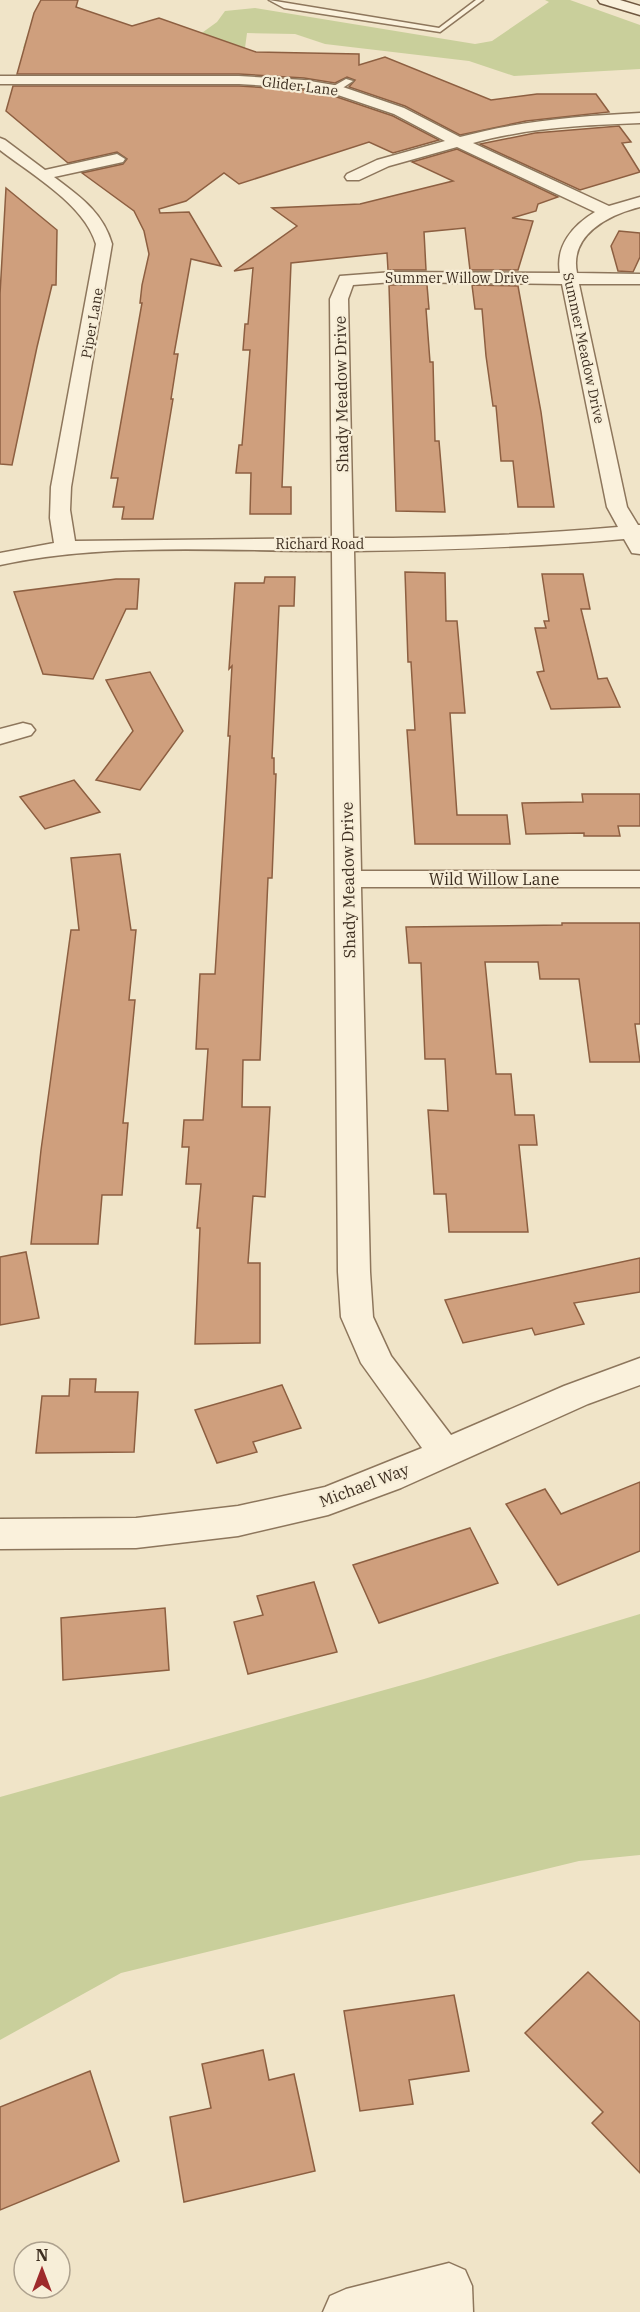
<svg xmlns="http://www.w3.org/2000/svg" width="640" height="2312" font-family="'IBM Plex Serif',serif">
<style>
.green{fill:#c9cf9b}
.building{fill:#cf9f7d;stroke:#8d5f41;stroke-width:1.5}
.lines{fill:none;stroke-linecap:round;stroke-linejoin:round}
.lane-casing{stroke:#8d765c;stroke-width:3}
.street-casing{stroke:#8d765c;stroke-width:3}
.secondary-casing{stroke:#6f573f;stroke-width:3}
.lane{fill:#faf1dc;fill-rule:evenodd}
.street{fill:#faf1dc;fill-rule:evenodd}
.secondary{fill:#faf1dc;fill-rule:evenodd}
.labels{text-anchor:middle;stroke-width:4.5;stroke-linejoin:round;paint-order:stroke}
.far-street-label{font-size:14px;fill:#3d2e20;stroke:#f7eed8}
.street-label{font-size:16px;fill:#3d2e20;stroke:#f7eed8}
</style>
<rect width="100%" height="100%" fill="#f0e4c8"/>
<!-- green -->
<g class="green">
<path d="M545,0H570L640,25V69L514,76L469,61L325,44L295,34L247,33L245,48H23L27,36L199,35L217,22L225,11L255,8L475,44L492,41L549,2Z"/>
<path d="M640,1614V1855L579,1861L121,1973L0,2040V1797L424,1679Z"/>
</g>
<!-- building -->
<g class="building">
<path d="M41,0H78L76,7L132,26L159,18L256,52L359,54V65L385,57L491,100L537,94H596L609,112L526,121L460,135L405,106L349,87L355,80L347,77L335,83L304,78L239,74H17L34,13Z"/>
<path d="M13,86H239L304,90L331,95L393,116L439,140L393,153L369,142L239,184L224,173L186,201L159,209L160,213L189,212L221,266L191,259L174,354H178L171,399H173L153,519H122L124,507H113L118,478H111L142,303H140L142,285L149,254L144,231L134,211L82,173L123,164L127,159L117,152L68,163L6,111Z"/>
<path d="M619,126L631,142L622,143L640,172L580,190L480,144L535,133Z"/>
<path d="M457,149L558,197L538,204L536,211L512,218L533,221L518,270H470L465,228L424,232L426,270H388L387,253L291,263L282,487H291V514H250L251,473H236L239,445H242L250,350H243L245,324H248L253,268L234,271L297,226L272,208L360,204L453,181L412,162Z"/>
<path d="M6,188L57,230L56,285H52L37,347L12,465L0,464V294Z"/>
<path d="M619,231L640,233V257L633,272L618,271L611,246Z"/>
<path d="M389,285H427L429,309H426L430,362H433L435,441H439L445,512L396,511Z"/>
<path d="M472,285L518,286L541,412L554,507H518L513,461H501L496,406H493L486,356L482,309H475Z"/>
<path d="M405,572L445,573L446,621H457L465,713H450L457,815H507L510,844H415L407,730H415L411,662H408Z"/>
<path d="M542,574H583L590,609H581L598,679L607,678L620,707L551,709L537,672L544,671L535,628H546L544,621H549Z"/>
<path d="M265,577H295L294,606H279L272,758H274V774H276L272,878H268L260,1060H243L242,1107H270L265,1197L253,1196L248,1263H260V1343L195,1344L200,1228H197L201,1184H186L189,1147H182L184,1120H203L208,1049H196L200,974H215L230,736H228L232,666L229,669L235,583H264Z"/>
<path d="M116,579H139L137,609H126L93,679L43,674L14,592Z"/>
<path d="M150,672L183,731L140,790L96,780L133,731L106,680Z"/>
<path d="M74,780L100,812L45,829L20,797Z"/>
<path d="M582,794H640V826H618L620,836H584V833L526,834L522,803L583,802Z"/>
<path d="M120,854L131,930H136L129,1000H135L123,1123H128L122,1195H102L98,1244H31L41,1150L71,930H79L71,858Z"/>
<path d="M562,923H640V1024H635L640,1062H590L579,979H540L538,962H485L496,1074H511L515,1115H534L537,1145H519L528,1232H449L446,1194H434L428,1110L448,1111L445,1059H425L421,963H409L406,927L562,925Z"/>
<path d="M26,1252L39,1318L0,1325V1257Z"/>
<path d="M640,1258V1292L574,1303L584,1324L535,1335L532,1328L463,1343L445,1300Z"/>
<path d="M70,1379H96L95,1392H138L134,1452L36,1453L42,1396H69Z"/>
<path d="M282,1385L301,1428L253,1442L257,1452L217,1463L195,1410Z"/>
<path d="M640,1482V1551L558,1585L506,1504L545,1489L561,1514Z"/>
<path d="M470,1528L498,1583L379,1623L353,1565Z"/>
<path d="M314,1582L337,1652L248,1674L234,1622L263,1615L257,1596Z"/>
<path d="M165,1608L169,1670L63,1680L61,1618Z"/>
<path d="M588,1972L640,2022V2173L592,2123L603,2112L525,2033Z"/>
<path d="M454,1995L469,2071L409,2080L413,2104L360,2111L344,2011Z"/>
<path d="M263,2050L269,2080L294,2074L315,2171L184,2202L170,2117L211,2108L202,2064Z"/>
<path d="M90,2071L119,2161L0,2210V2107Z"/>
</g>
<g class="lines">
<!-- lane casing -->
<g class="lane-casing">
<g id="lane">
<path d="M269,0L439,28L476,0H483L440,32L284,8Z"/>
<path d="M346,79L353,81L338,91H332V87Z"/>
</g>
</g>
<!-- street casing -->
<g class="street-casing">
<g id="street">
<path d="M0,76H239L304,80L340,86L404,108L460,137C519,121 579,116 640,113V123C583,125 527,128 473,143L609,206L640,197V207C608,215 569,235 577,273L640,274V284H579L627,507L638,525H640V554L632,553L624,539C534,547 444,550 354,551L361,871H640V887H361L370,1272L373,1317L391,1356L451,1435L564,1386L640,1358V1385L588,1404L401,1488L328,1515L238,1536L136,1548L0,1549V1519L136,1518L238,1506L325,1487L422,1448L361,1363L341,1317L338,1272L332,551C223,551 107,542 0,565V553L54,543L50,518L51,487L96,244C84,204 32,175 0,150V138L5,140L45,170L117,154L125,159L123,162L54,177C79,196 103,212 112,244L71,487L70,510L75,541L332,538L330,299L340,276L393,272L560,273C555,246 573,225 595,212L457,147L389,166L359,180H347L345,177L347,174L377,160L445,141L394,114L332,93L304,88L239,84H0ZM393,282L562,284L607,507L618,527C529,535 442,538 353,538L348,299L353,285Z"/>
<path d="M23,723L31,725L35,730L31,735L0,744V729Z"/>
<path d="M449,2263L465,2270L472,2286L473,2312H323L330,2296L346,2289Z"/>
</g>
</g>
<!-- secondary casing -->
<g class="secondary-casing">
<path id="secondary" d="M598,0H620L640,6V15L600,3Z"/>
</g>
<!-- lane -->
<use href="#lane" class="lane"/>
<!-- street -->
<use href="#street" class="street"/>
<!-- secondary -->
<use href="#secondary" class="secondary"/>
</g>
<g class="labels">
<!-- far-street labels -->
<g class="far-street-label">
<text transform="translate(300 86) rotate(7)" y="5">Glider Lane</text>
<text x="457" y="283">Summer Willow Drive</text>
<text transform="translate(92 323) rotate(-80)" y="5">Piper Lane</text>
<text transform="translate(584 348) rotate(78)" y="5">Summer Meadow Drive</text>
<text x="320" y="549">Richard Road</text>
</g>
<!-- street labels -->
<g class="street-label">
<text transform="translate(341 394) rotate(-91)" y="6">Shady Meadow Drive</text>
<text x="494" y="885">Wild Willow Lane</text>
<text transform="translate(348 880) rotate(-91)" y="6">Shady Meadow Drive</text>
<text transform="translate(364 1485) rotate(-21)" y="6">Michael Way</text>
</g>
</g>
<!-- north arrow -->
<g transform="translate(42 2270)"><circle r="28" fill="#f7eed8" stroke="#ada18e" stroke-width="1.5"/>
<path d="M0-4.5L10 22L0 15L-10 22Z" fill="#9e2a2b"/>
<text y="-9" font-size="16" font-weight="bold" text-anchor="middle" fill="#3d2e20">N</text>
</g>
</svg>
